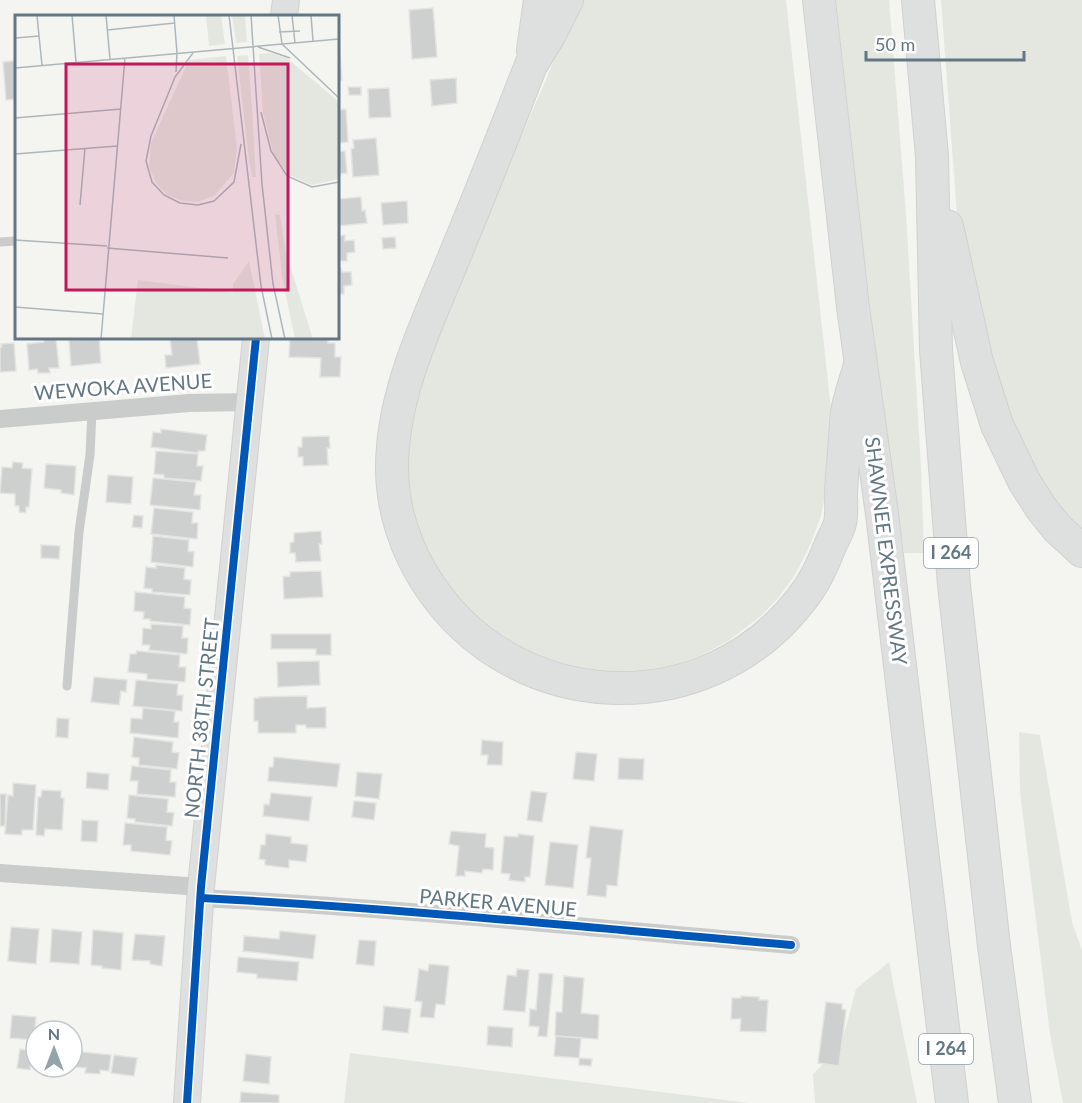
<svg xmlns="http://www.w3.org/2000/svg" width="1082" height="1103" font-family="Lato,sans-serif">
<style>
.green{fill:#e4e7df}
.building{fill:#ced0cf;stroke:#e3e3e1;stroke-width:1.5}
.lines{fill:none;stroke-linecap:round;stroke-linejoin:round}
.secondary-casing{stroke:#d0d2d1;stroke-width:28}
.highway-casing{stroke:#d0d1d0;stroke-width:34}
.lane{stroke:#cacbcb;stroke-width:9}
.street{stroke:#cacbcb;stroke-width:18}
.secondary{stroke:#dedfdf;stroke-width:26}
.highway{stroke:#dedfdf;stroke-width:32}
.cycleway-casing{stroke:#fff;stroke-width:11}
.cycleway{stroke:#0057b8;stroke-width:8}
.labels{text-anchor:middle;stroke-width:6;stroke-linejoin:round;paint-order:stroke}
.shield{fill:#fff;stroke:#91a0a8;stroke-width:1.5}
.shield-label{font-size:18px;font-weight:bold;fill:#627783}
.street-label{font-size:20px;fill:#627783;stroke:#fff}
.inset-road{fill:none;stroke:#adb7bb;stroke-width:1.5}
.view{fill:#c2185b;fill-opacity:0.15;stroke:#c2185b;stroke-width:3}
.inset-edge{fill:none;stroke:#627783;stroke-width:3}
</style>
<rect width="100%" height="100%" fill="#f4f4f1"/>
<!-- green -->
<g class="green">
<path d="M578,0H786L831,409V439L827,485L821,516L810,545L796,573L779,597L761,616L728,641L702,655L674,665L643,672L614,674L545,663L464,612L409,523L401,439L434,334L545,82Z"/>
<path d="M836,0H889L906,214L921,467L924,553H904C874,370 857,184 836,0Z"/>
<path d="M941,0H1082V540L1022,463L959,242Z"/>
<path d="M1019,732L1040,735L1072,922L1082,951V1103H1063L1050,1034L1020,792Z"/>
<path d="M889,962L917,1103H815L813,1074L841,1046L856,989Z"/>
<path d="M350,1053L749,1103H344Z"/>
</g>
<!-- building -->
<g class="building">
<path d="M433,8L437,57L412,59L409,10Z"/>
<path d="M338,27L342,80L338,81Z"/>
<path d="M12,61H16V99L6,100L3,62Z"/>
<path d="M456,78L457,103L432,106L430,80Z"/>
<path d="M348,87H361V95H349Z"/>
<path d="M389,88L391,117L369,118L368,89Z"/>
<path d="M346,109L348,142L338,143V110Z"/>
<path d="M376,138L379,175L353,177L351,149L354,148L353,140Z"/>
<path d="M345,151L347,173L338,174V152Z"/>
<path d="M361,197L362,211L365,210L367,223L338,226V199Z"/>
<path d="M407,201L408,223L383,225L381,203Z"/>
<path d="M345,235V241L354,240L355,252L347,253V261H338V236Z"/>
<path d="M395,237L396,248L383,249L382,238Z"/>
<path d="M341,268L342,272H351L352,285L344,286V294H338V269Z"/>
<path d="M44,338H56L59,368H49L50,373H38L37,369L29,370L27,344L44,342Z"/>
<path d="M88,338H99L101,363L71,366L69,340L88,339Z"/>
<path d="M170,338H197L200,364L166,368L165,355H172Z"/>
<path d="M290,338H328V343H335V357H341L340,377H320L321,358L289,357Z"/>
<path d="M14,343L16,371L0,372V347H2L1,344Z"/>
<path d="M161,429L207,435L205,451H198V453L151,447L153,432L161,433Z"/>
<path d="M329,436L330,448H327L328,465L303,466V457H298V447H302V437Z"/>
<path d="M156,451L198,454L197,466H203L201,481L164,478V475L154,474Z"/>
<path d="M13,462L23,463L22,468L32,469L29,507H26V513L19,512V506H15V494L0,493L2,467L12,468Z"/>
<path d="M46,464L76,466L74,495L61,493V490L44,488Z"/>
<path d="M108,475L133,477L131,504L106,502Z"/>
<path d="M153,478L196,482L194,495H201L200,510L150,505Z"/>
<path d="M154,508L193,512L192,523H198L197,539L151,534Z"/>
<path d="M134,515L143,516L142,528L132,527Z"/>
<path d="M321,531L322,544H319L321,561L296,562L295,553H290V543L294,542V533Z"/>
<path d="M153,536L189,540L188,551L194,552L193,567L151,562Z"/>
<path d="M41,545L60,546L59,559L41,558Z"/>
<path d="M156,565L185,568L184,579L191,580L190,595L152,592V589L144,588L146,567L156,568Z"/>
<path d="M321,571L323,597L284,599L283,577L290,576V572Z"/>
<path d="M135,592L185,597L184,608L191,609L190,625L150,621V619H143L144,612L134,611Z"/>
<path d="M151,624L183,626L182,638H188L187,654L149,650L150,645H142L143,628L151,629Z"/>
<path d="M271,634H331V655H316V649H271Z"/>
<path d="M137,651L180,655L179,667H186L185,682L147,679V674L128,672L130,654H136Z"/>
<path d="M319,661L320,685L278,687L277,662Z"/>
<path d="M94,677L127,680L126,692L121,691L119,705L91,702Z"/>
<path d="M136,680L178,684L177,695H183L182,711L133,706Z"/>
<path d="M307,696V708L326,707V728H306V725H296V733H258V721H254V698H259V697Z"/>
<path d="M143,708L175,711L174,722H179L178,738L130,733L131,718L142,719Z"/>
<path d="M57,718L69,719L68,738L56,737Z"/>
<path d="M134,737L173,742L172,752L179,753L177,769L139,765V758L132,757Z"/>
<path d="M482,740L503,742L502,765H487L488,755H481Z"/>
<path d="M576,752L597,754L594,781L573,779Z"/>
<path d="M274,757L340,764L337,787L268,781L269,767H273Z"/>
<path d="M619,758L644,759L643,780L618,779Z"/>
<path d="M132,766L171,770L170,782H176L175,797L137,794L138,781H130Z"/>
<path d="M87,772L109,774L108,790L86,788Z"/>
<path d="M357,772L382,774L379,799L355,796Z"/>
<path d="M13,783L36,785L33,830H22V835L5,834L8,795L13,796Z"/>
<path d="M42,790L61,791V798H64L62,830L45,829L44,836L36,835L38,797H41Z"/>
<path d="M531,791L547,793L542,822L527,820Z"/>
<path d="M271,793L312,797L309,821L263,816L264,804L269,805Z"/>
<path d="M0,794H6L5,826H0Z"/>
<path d="M129,795L168,799L167,812L174,813L172,826L135,822V819L127,818Z"/>
<path d="M354,801L376,803L374,820L352,817Z"/>
<path d="M82,820L98,821L97,842L81,841Z"/>
<path d="M125,823L167,827L166,840L172,841L170,855L131,851V845H123Z"/>
<path d="M590,826L623,830L617,886L607,885L606,897L587,895L591,858H586Z"/>
<path d="M451,831L486,834L485,847L494,848L493,870L483,869L482,873L465,871V876H456L459,846L449,844Z"/>
<path d="M266,834L291,837V843L308,845L306,862L289,860V868L265,865V860L259,859L261,845H265Z"/>
<path d="M518,834L534,836L530,877H525V882L509,880L510,874L501,873L504,836L518,837Z"/>
<path d="M550,842L578,845L573,888L545,885Z"/>
<path d="M11,927L39,929L36,964L8,961Z"/>
<path d="M52,929L82,932L79,964L50,962Z"/>
<path d="M93,930L123,933L121,970L102,968V966L91,965Z"/>
<path d="M280,931L316,935L313,959L243,951L244,936L279,939Z"/>
<path d="M135,934L165,936L162,966L150,964V961L132,960Z"/>
<path d="M359,940L376,941L374,966L356,964Z"/>
<path d="M238,957L299,962L297,981L257,978V974L237,972Z"/>
<path d="M429,964L449,966L445,1005L436,1004L434,1018L420,1017L422,1002L415,1001L419,969L428,971Z"/>
<path d="M517,969L529,970L525,1012L503,1010L507,975L516,976Z"/>
<path d="M539,973L553,974L547,1037L538,1036L539,1027L529,1026L530,1009L536,1010Z"/>
<path d="M564,976L584,978L581,1013L599,1015L598,1039L555,1036L556,1012H562Z"/>
<path d="M741,996L759,997V1000H768L766,1032L740,1031L741,1019H731L732,998H741Z"/>
<path d="M826,1002L842,1004V1009L846,1010L839,1066L818,1063Z"/>
<path d="M384,1006L411,1009L408,1033L382,1030Z"/>
<path d="M12,1015L36,1017L34,1040L10,1038Z"/>
<path d="M488,1026L513,1028L512,1047L487,1045Z"/>
<path d="M556,1036L581,1038L579,1058L554,1056Z"/>
<path d="M20,1049L32,1051L30,1070L17,1068Z"/>
<path d="M73,1051L111,1055L109,1071L100,1070V1074L85,1073L86,1068L72,1067Z"/>
<path d="M246,1054L271,1057L269,1084L243,1081Z"/>
<path d="M114,1055L137,1058L134,1076L111,1073Z"/>
<path d="M579,1058L592,1059L591,1066L579,1065Z"/>
<path d="M241,1092L279,1095V1103H240Z"/>
</g>
<g class="lines">
<!-- secondary casing -->
<g class="secondary-casing">
<g id="secondary">
<path d="M284,16L286,0"/>
<path d="M187,1103L201,887L256,338"/>
</g>
</g>
<!-- highway casing -->
<g class="highway-casing">
<g id="highway">
<path d="M567,0L550,34L531,65C506,129 481,192 455,255C427,324 392,393 392,468C392,509 406,551 429,585C515,715 704,724 800,601C814,584 822,566 830,546C833,539 838,531 840,523C842,514 841,502 841,493C842,474 844,455 845,437C846,429 846,420 847,412C850,396 856,380 860,364"/>
<path d="M819,0L853,307L882,514L952,1103"/>
<path d="M918,0L932,156L936,350L954,585L994,946L1015,1103"/>
<path d="M533,50L540,0"/>
<path d="M947,226L977,362L997,425L1024,481L1041,508L1057,528L1082,551"/>
</g>
</g>
<!-- lane -->
<g class="lane">
<path d="M0,242L16,241"/>
<path d="M67,686L79,532L90,455L92,411"/>
</g>
<!-- street -->
<g class="street">
<path d="M0,419L189,403L250,402"/>
<path d="M0,873L201,887"/>
<path d="M201,898C398,908 594,928 791,945"/>
</g>
<!-- secondary -->
<use href="#secondary" class="secondary"/>
<!-- highway -->
<use href="#highway" class="highway"/>
<!-- cycleway casing -->
<g class="cycleway-casing">
<g id="cycleway">
<path d="M201,898C398,908 594,928 791,945"/>
<path d="M187,1103L201,887L256,338"/>
</g>
</g>
<!-- cycleway -->
<use href="#cycleway" class="cycleway"/>
</g>
<g class="labels">
<!-- shield labels -->
<g class="shield">
<rect x="924" y="538" width="54" height="30" rx="4.5"/>
<rect x="919" y="1034" width="54" height="30" rx="4.5"/>
</g>
<g class="shield-label">
<text x="951" y="559">I 264</text>
<text x="946" y="1055">I 264</text>
</g>
<!-- street labels -->
<g class="street-label">
<text transform="translate(123 387) rotate(-4)" y="7">WEWOKA AVENUE</text>
<text transform="translate(886 551) rotate(83)" y="7">SHAWNEE EXPRESSWAY</text>
<text transform="translate(202 718) rotate(-84)" y="7">NORTH 38TH STREET</text>
<text transform="translate(498 903) rotate(5)" y="7">PARKER AVENUE</text>
</g>
</g>
<!-- overview -->
<g transform="translate(15 15)">
<rect width="324" height="324" fill="#f4f4f1"/>
<path d="M191,0H206L210,29L194,31ZM217,0H230L232,27L221,28ZM254,38L272,43L324,87V164L297,170L274,160L259,141L248,98L244,39ZM233,40L237,93L241,162H237L234,145L222,41ZM211,41L222,133L219,158L200,180L183,187L168,186L152,180L141,168L134,151L136,128L174,45ZM260,199L265,200L271,238L298,324H280L267,261ZM234,246L250,324H116L123,265L218,277V269Z" fill="#e4e7df"/>
<path class="inset-road" d="M22,0L24,21M57,0L61,47M91,0L95,44M159,0L162,38M214,0L246,271L257,324M236,0L247,169L258,269L270,324M263,0L267,29M277,0L280,28M296,0L298,26M92,15L160,8M264,17L285,16M0,23L24,21L27,50M267,29L324,83M243,32L275,43M178,38L160,62L136,121L131,146L137,167L149,180L165,188L183,190L199,186L219,167L226,129M0,53L324,24M161,57L162,38M246,97L256,136L272,161L297,172L324,167M0,103L106,94M0,139L102,131M65,190L70,133M0,225L92,231M92,233L213,243M0,292L88,299M86,324L110,43"/>
<path class="view" d="M51,49H273V275H51Z"/>
<rect width="324" height="324" class="inset-edge"/>
</g>
<!-- north arrow -->
<g transform="translate(54 1049)"><circle r="28" fill="#ffffff" stroke="#c0c9cd" stroke-width="1.5"/>
<path d="M0-4.5L10 22L0 15L-10 22Z" fill="#95a3aa"/>
<text y="-9" font-size="16" font-weight="bold" text-anchor="middle" fill="#627783">N</text>
</g>
<!-- scale -->
<path d="M866 51v9h158v-9" fill="none" stroke="#627783" stroke-width="3"/>
<text x="875" y="51" font-size="18" fill="#627783" stroke="#ffffff" stroke-width="4.5" paint-order="stroke">50 m</text>
</svg>
